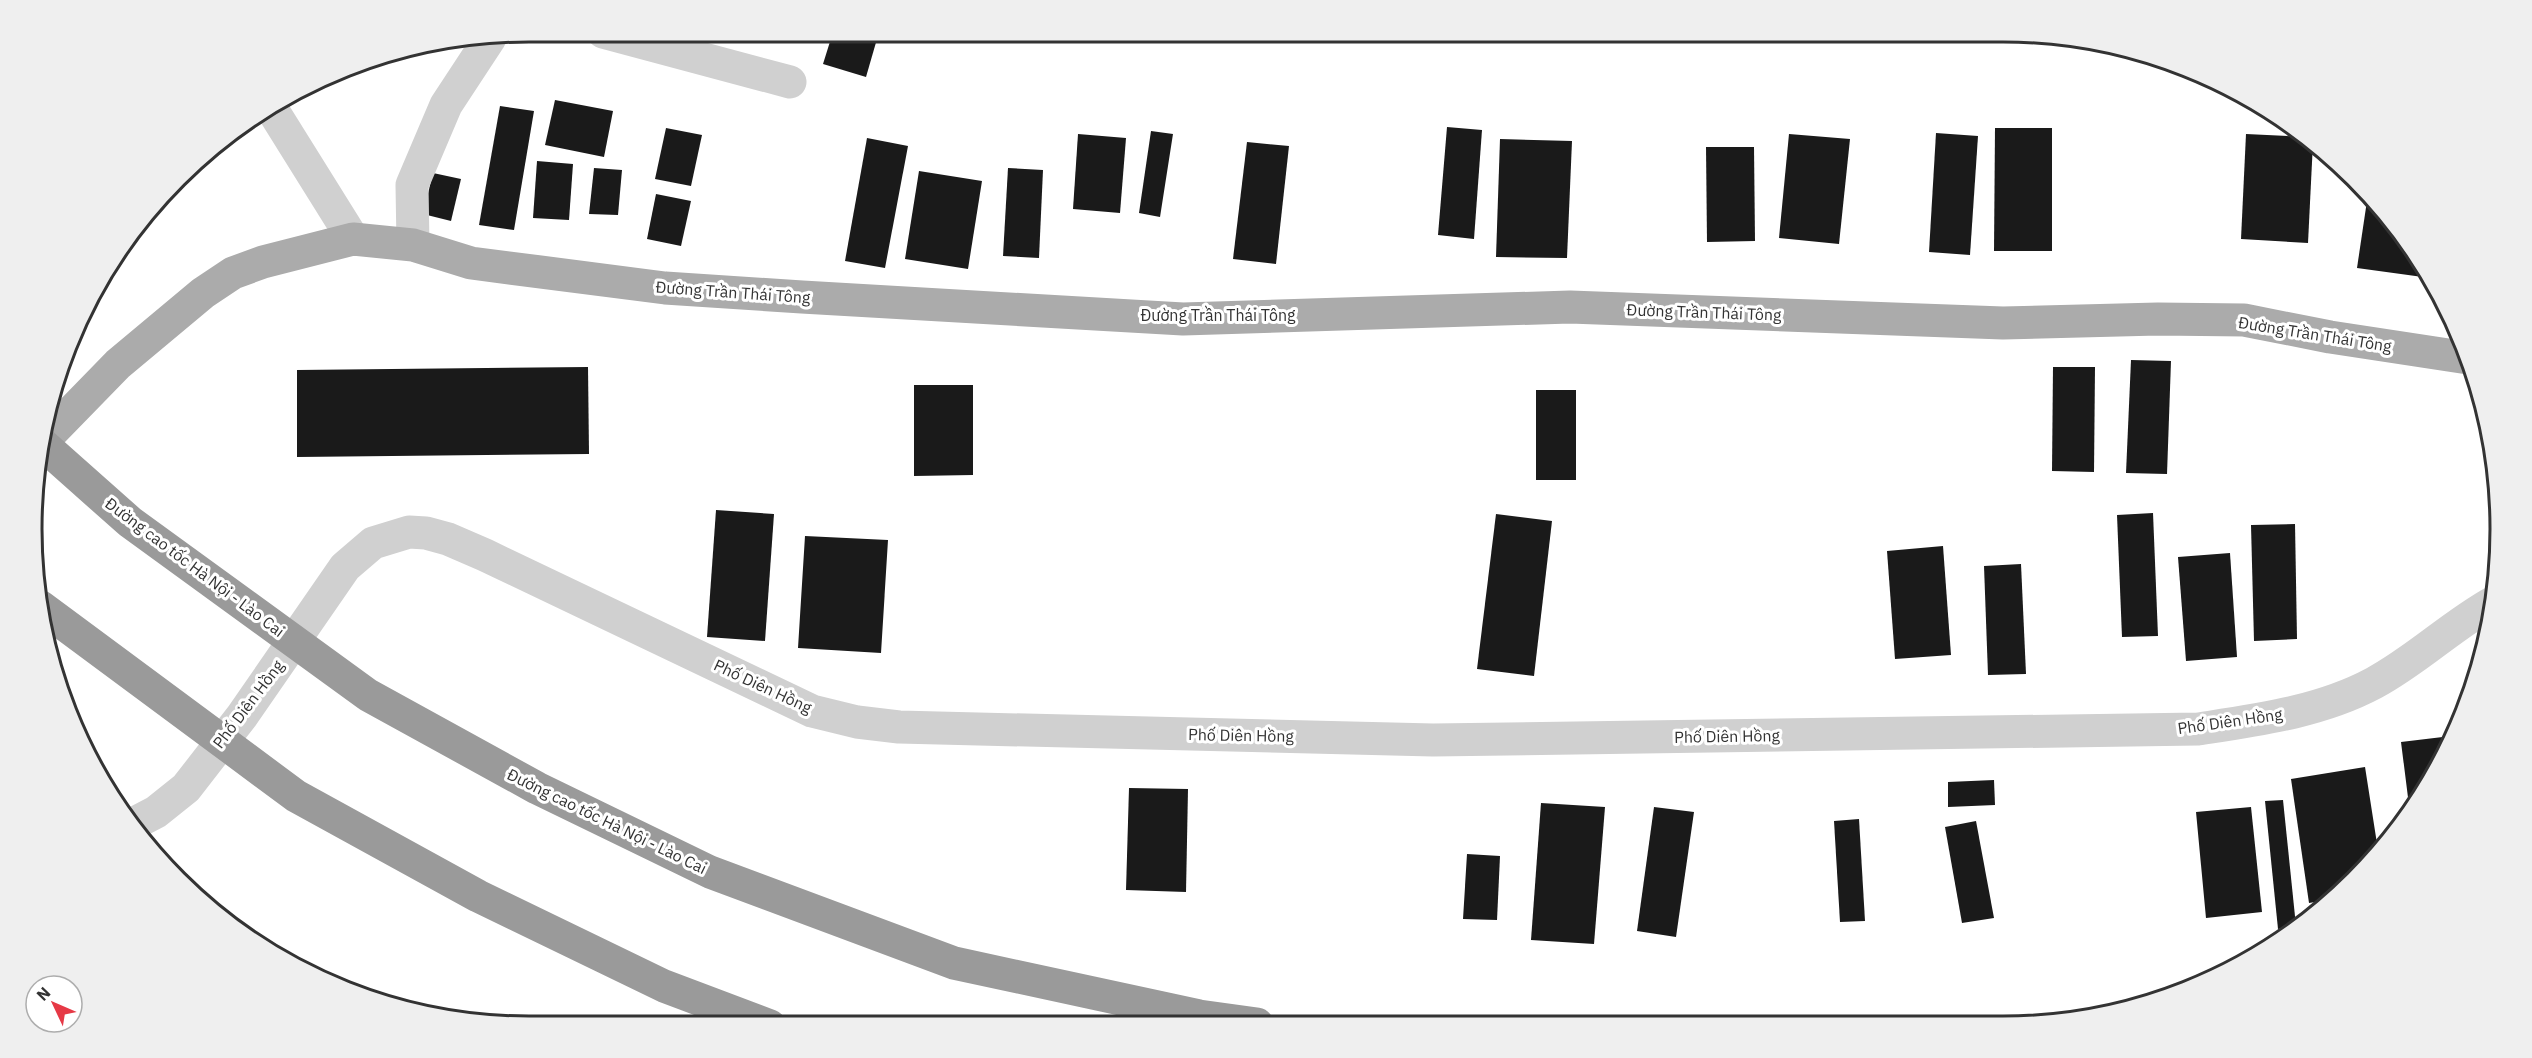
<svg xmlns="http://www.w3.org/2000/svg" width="2532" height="1058" font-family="'IBM Plex Sans',sans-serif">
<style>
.building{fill:#1a1a1a}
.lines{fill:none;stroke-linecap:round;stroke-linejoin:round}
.minor{stroke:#d0d0d0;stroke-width:33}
.major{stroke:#ababab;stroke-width:33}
.highway{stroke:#9a9a9a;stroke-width:33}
.labels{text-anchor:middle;stroke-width:6;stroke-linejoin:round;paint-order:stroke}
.street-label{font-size:16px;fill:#333;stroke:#fff}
.rim{fill:none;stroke:#333;stroke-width:3}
</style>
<rect width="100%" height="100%" fill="#fff"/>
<!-- building -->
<g class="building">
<path d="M833,32H879L866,77L823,64Z"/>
<path d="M555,100L613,111L604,157L545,145Z"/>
<path d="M500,106L534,111L514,230L479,225Z"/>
<path d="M1447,127L1482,130L1474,239L1438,235Z"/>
<path d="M666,128L702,135L691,186L655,179Z"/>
<path d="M1995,128H2052V251H1994Z"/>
<path d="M1151,131L1173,134L1160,217L1139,213Z"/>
<path d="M1936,133L1978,136L1970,255L1929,252Z"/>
<path d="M1078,134L1126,138L1120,213L1073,209Z"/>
<path d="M1789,134L1850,139L1839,244L1779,238Z"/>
<path d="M2246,134L2306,137L2313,142L2308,243L2241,239Z"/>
<path d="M867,138L908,146L885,268L845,261Z"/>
<path d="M1500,139L1572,141L1567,258L1496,257Z"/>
<path d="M1247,142L1289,146L1276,264L1233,259Z"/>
<path d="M1706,147H1754L1755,241L1707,242Z"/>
<path d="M537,161L573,164L569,220L533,218Z"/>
<path d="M594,168L622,170L618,215L589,214Z"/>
<path d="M1008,168L1043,170L1039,258L1003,256Z"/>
<path d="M919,171L982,181L968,269L905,259Z"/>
<path d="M433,173L461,179L451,221L423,214Z"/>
<path d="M656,194L691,201L681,246L647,239Z"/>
<path d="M2368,194L2397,226L2430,278L2357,268Z"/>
<path d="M2131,360L2171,361L2167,474L2126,473Z"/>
<path d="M588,367L589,454L297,457V370Z"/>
<path d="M2053,367H2095L2094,472L2052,471Z"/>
<path d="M914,385H973V475L914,476Z"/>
<rect x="1536" y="390" width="40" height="90"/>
<path d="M716,510L774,514L765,641L707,637Z"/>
<path d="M2153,513L2158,636L2122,637L2117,515Z"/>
<path d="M1496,514L1552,521L1534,676L1477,669Z"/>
<path d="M2295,524L2297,639L2254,641L2251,525Z"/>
<path d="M805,536L888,540L881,653L798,648Z"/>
<path d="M1943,546L1951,655L1895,659L1887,551Z"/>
<path d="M2230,553L2237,657L2186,661L2178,557Z"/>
<path d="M2021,564L2026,674L1988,675L1984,566Z"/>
<path d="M2451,736L2416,806L2410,813L2401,742Z"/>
<path d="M2365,767L2378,850L2334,899L2309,903L2291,779Z"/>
<path d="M1994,780L1995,805L1948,807V782Z"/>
<path d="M1129,788L1188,789L1186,892L1126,890Z"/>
<path d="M2283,800L2296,926L2278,929L2265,801Z"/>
<path d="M1541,803L1605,807L1594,944L1531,940Z"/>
<path d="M1654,807L1694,812L1676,937L1637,931Z"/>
<path d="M2251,807L2262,912L2206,918L2196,812Z"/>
<path d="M1859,819L1865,921L1840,922L1834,821Z"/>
<path d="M1976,821L1994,918L1962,923L1945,827Z"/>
<path d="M1467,854L1500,856L1497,920L1463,919Z"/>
</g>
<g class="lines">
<!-- minor -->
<g class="minor">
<path d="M603,32L790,82"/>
<path d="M270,106L353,239"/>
<path d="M413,245L412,185L446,105L490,38"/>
<path d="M133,824L156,812L186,788L242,716L345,567L373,543L409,532L426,533L448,539L485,555L812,711L857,722L899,727L1433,740L2198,729C2257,720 2320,712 2374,683C2417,660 2452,625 2494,602"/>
</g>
<!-- major -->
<path class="major" d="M41,443L118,364L203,293L233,273L263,262L353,239L413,245L471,263L665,288L802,297L1183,319L1570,307L2003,323L2158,319L2244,320L2330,337L2468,358"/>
<!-- highway -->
<g class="highway">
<path d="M41,443L130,522L368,695L537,788L710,872L954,963L1199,1016L1257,1024"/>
<path d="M41,607L296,796L478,896L664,986L770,1026"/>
</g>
</g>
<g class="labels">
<!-- street labels -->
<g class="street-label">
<text transform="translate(733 292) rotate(4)" y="6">Đường Trần Thái Tông</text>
<text transform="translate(1704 312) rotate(2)" y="6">Đường Trần Thái Tông</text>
<text x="1218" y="321">Đường Trần Thái Tông</text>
<text transform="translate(2315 334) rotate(9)" y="6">Đường Trần Thái Tông</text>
<text transform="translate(195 567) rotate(37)" y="6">Đường cao tốc Hà Nội - Lào Cai</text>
<text transform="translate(763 686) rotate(25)" y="6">Phố Diên Hồng</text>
<text transform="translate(248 704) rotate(-53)" y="6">Phố Diên Hồng</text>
<text transform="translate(2230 721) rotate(-8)" y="6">Phố Diên Hồng</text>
<text transform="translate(1241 735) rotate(1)" y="6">Phố Diên Hồng</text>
<text transform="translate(1727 736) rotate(-1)" y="6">Phố Diên Hồng</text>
<text transform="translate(607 821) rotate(26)" y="6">Đường cao tốc Hà Nội - Lào Cai</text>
</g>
</g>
<!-- crop -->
<path d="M0 0H2532V1058H0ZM529 42H2003A487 487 0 0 1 2490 529V529A487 487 0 0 1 2003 1016H529A487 487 0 0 1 42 529V529A487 487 0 0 1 529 42Z" fill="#efefef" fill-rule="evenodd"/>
<path class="rim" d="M529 42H2003A487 487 0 0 1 2490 529V529A487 487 0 0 1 2003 1016H529A487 487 0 0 1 42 529V529A487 487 0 0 1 529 42Z"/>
<!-- north arrow -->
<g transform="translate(54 1004) rotate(314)"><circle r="28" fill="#ffffff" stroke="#adadad" stroke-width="1.5"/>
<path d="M0-4.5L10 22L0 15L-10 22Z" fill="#e63946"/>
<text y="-9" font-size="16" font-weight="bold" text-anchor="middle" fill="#333333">N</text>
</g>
</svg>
